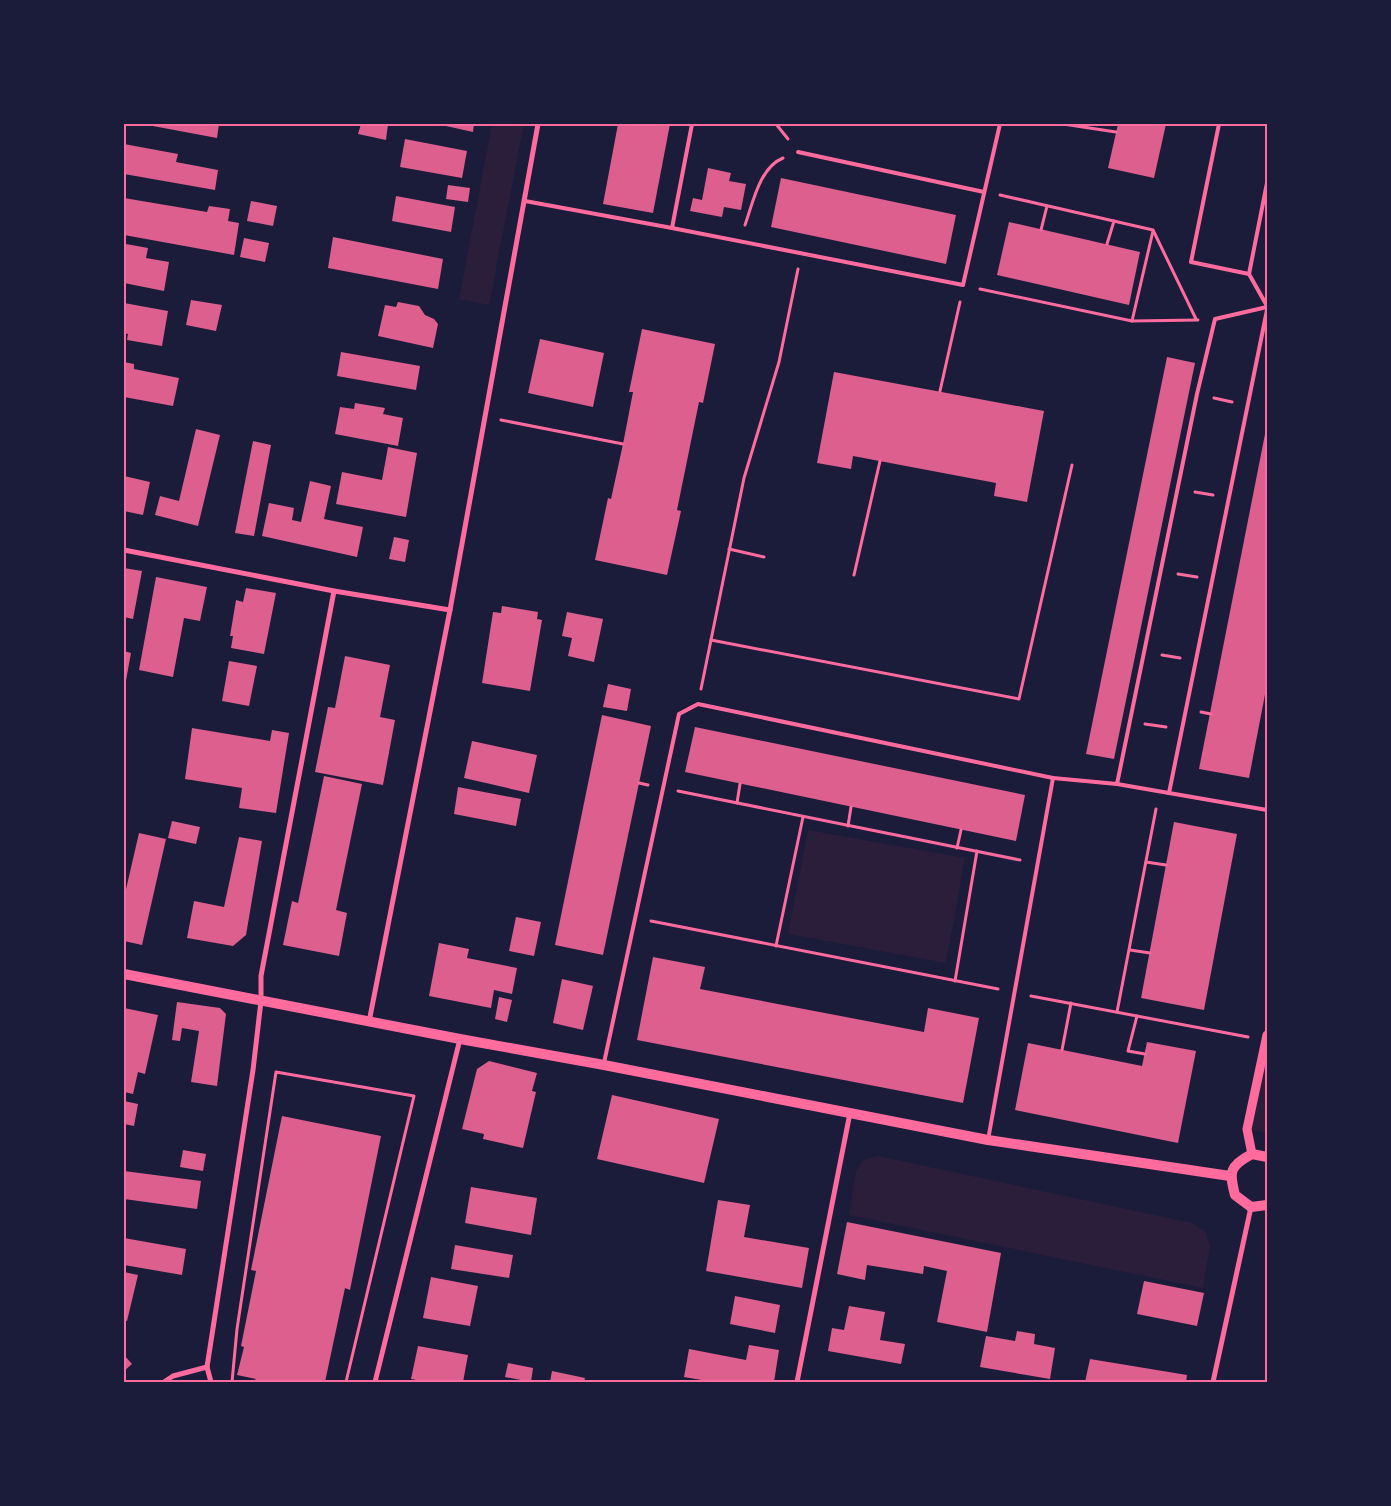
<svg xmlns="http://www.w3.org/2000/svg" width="1391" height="1506" font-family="Karla,sans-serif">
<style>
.green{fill:#2a1e3b}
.building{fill:#dd5f8e}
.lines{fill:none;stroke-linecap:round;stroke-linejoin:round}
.path{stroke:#ff6b9d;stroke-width:3}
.service{stroke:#ff6b9d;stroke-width:4}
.minor{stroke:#ff6b9d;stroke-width:5}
.tertiary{stroke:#ff6b9d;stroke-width:9}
.secondary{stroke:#ff6b9d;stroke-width:10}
.neatline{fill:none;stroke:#ff6b9d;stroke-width:2}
</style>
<rect width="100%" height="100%" fill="#1b1b3a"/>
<!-- green -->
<g class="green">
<path d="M492,124H524L489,305L459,299Z"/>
<path d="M808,830L965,858L946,963L788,934Z"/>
<path d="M1267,1035V1133L1247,1129Z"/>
<path d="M878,1156L1192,1223L1205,1231L1210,1246L1203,1288L849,1215L856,1171L863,1160Z"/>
</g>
<!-- building -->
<g class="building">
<path d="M142,124H219L217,138Z"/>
<path d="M361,124H388L386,140L358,134Z"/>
<path d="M437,124H474L473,132Z"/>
<path d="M618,124H670L653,213L603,204Z"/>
<path d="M1118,124H1166L1154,178L1108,168Z"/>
<path d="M405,139L467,151L462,178L400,167Z"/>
<path d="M124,144L178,154L176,162L218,170L215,190L124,174Z"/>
<path d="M708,168L731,173L729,181L746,184L741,210L724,207L722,217L690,211L693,198L702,200Z"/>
<path d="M781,178L956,215L946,264L771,227Z"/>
<path d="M448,185L470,188L468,202L446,199Z"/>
<path d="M396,196L455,207L451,232L392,221Z"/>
<path d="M124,198L207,212L209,206L230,209L228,221L239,223L234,255L124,235Z"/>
<path d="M251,201L277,206L273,226L247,221Z"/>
<path d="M1009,222L1140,252L1129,305L997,275Z"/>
<path d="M333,237L443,259L438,289L328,268Z"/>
<path d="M244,238L269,243L265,262L240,257Z"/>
<path d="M126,244L148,248L146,258L169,262L164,291L124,283V253Z"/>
<path d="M191,300L222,305L216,331L186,325Z"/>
<path d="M398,302L419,306L425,315L434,319L438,324L433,348L378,336L385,305L396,307Z"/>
<path d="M124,303L168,311L162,346L127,340L128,334L124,333Z"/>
<path d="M642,329L715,344L703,403L699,402L677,510L681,511L667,575L595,560L608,498L611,499L623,444L633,392H629Z"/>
<path d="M540,339L604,353L593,407L528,393Z"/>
<path d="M341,352L420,366L416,390L337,376Z"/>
<path d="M1167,357L1195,363L1114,759L1086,754Z"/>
<path d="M124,362L134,364V369L179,378L173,406L124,397Z"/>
<path d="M834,372L1044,411L1027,502L994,496L996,483L853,456L851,469L817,463Z"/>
<path d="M355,403L385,408L383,414L403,418L398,446L335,434L340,407L354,409Z"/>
<path d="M196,429L220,435L198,526L155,515L160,496L179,501Z"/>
<path d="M1266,429L1267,684L1249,778L1199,769Z"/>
<path d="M253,441L271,445L254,536L235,533Z"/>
<path d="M388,447L417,453L406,517L336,504L342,472L382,480Z"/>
<path d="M124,476L150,482L143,515L124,511Z"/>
<path d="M310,481L331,486L324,519L363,527L357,557L262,536L269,503L294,508L292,520L301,522Z"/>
<path d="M394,537L409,540L405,562L389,559Z"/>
<path d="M124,568L142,571L133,619L124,617Z"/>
<path d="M156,577L207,587L200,621L184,618L173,677L139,670Z"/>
<path d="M246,588L276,593L264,654L231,648L233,636H230L236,600L243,602Z"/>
<path d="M502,606L538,612L537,619L542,620L530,691L482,683L493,612L501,613Z"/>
<path d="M567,612L603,619L594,662L568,656L572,638L562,636Z"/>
<path d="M124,651L131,653L125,686H124Z"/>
<path d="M345,656L390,665L380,717L395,720L383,785L315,772L328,707L335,708Z"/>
<path d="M229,661L257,666L249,706L222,701Z"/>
<path d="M608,684L631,689L627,711L603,707Z"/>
<path d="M602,715L651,726L603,955L555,945Z"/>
<path d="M695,727L1025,795L1016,841L685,772Z"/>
<path d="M192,728L270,741L272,730L289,733L276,813L239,808L242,788L185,779Z"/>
<path d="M472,741L537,755L529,793L464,778Z"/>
<path d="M324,776L362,784L336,910L347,913L339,956L283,945L292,901L298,903Z"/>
<path d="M458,787L521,799L516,826L454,814Z"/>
<path d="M172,821L200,827L196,844L168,838Z"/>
<path d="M1174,822L1237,834L1204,1010L1141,998Z"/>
<path d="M139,833L166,839L142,945L124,941V898Z"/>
<path d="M239,837L262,841L246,935L233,946L187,938L194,901L224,907Z"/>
<path d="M516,917L541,922L534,956L509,951Z"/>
<path d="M439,943L469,949L467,958L517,968L512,994L494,990L491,1008L429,996Z"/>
<path d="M653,957L705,967L700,989L924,1032L928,1008L979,1018L963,1103L637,1040Z"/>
<path d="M562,979L593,986L583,1030L553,1023Z"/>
<path d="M499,997L512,1000L507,1022L495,1019Z"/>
<path d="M177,1002L220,1008L226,1014L217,1086L191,1082L199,1031L182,1028L180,1041L172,1040Z"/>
<path d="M124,1008L158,1015L145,1074L138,1072L133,1094L124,1092Z"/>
<path d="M1147,1042L1196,1051L1178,1143L1015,1110L1028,1043L1142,1066Z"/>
<path d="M489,1061L537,1073L532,1091L536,1092L523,1148L483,1139L484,1134L462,1129L477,1069Z"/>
<path d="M612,1095L719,1119L704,1183L597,1159Z"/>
<path d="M124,1101L138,1104L134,1126L124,1124Z"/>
<path d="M282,1116L381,1136L350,1290L345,1288L325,1382H252L256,1379L237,1375L244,1347L241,1346L256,1271L251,1270Z"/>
<path d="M183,1150L206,1154L203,1171L180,1167Z"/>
<path d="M124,1171L201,1181L197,1209L124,1199Z"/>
<path d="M471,1187L537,1198L531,1235L465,1223Z"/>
<path d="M718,1200L750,1205L744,1237L809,1248L802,1288L706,1271Z"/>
<path d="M847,1222L1001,1253L987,1332L937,1322L947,1271L924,1266L923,1274L867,1265L865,1280L837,1274Z"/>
<path d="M124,1238L186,1249L182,1275L124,1265Z"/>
<path d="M455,1245L513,1255L509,1278L451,1269Z"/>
<path d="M124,1272L138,1275L127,1321L124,1320Z"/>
<path d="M431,1277L478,1286L470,1326L423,1318Z"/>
<path d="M1144,1281L1204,1293L1197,1326L1137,1314Z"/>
<path d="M735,1296L780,1305L775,1333L730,1324Z"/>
<path d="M849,1306L885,1312L880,1340L905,1344L901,1364L828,1351L832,1328L844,1330Z"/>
<path d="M1017,1331L1035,1334L1034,1344L1055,1348L1050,1379L980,1367L986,1336L1015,1341Z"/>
<path d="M749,1345L779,1350L774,1382H713L684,1377L689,1349L746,1360Z"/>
<path d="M418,1346L468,1355L463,1382H426L411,1379Z"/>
<path d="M124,1355L132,1364L124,1371Z"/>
<path d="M1090,1359L1187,1375L1186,1382H1085Z"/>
<path d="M508,1363L533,1368L531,1382L505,1377Z"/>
<path d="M552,1371L585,1378L584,1382H550Z"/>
</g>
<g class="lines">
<!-- path -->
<g class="path">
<path d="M776,124L788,139"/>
<path d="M1063,124L1116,132"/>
<path d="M1000,195L1153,230L1196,319"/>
<path d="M745,225C753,203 759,168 783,158"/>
<path d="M1041,230L1047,206"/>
<path d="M1107,244L1114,221"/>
<path d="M980,289L1132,321L1198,320"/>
<path d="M1132,321L1153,231"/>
<path d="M940,391L960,302"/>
<path d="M1214,398L1232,402"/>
<path d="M501,420L623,444"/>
<path d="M1195,492L1213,495"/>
<path d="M729,549L764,557"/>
<path d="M1178,574L1197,577"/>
<path d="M854,575L880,461"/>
<path d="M711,640L1019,699L1072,465"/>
<path d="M1162,655L1180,658"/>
<path d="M701,689L744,478L779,362L798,269"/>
<path d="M1201,712L1211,714"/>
<path d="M1145,724L1166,727"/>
<path d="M639,783L648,785"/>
<path d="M678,791L1020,860"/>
<path d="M737,803L740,784"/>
<path d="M848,826L851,807"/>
<path d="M957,848L961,830"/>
<path d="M1146,862L1166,865"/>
<path d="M651,921L998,989"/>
<path d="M776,946L803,817"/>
<path d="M1130,950L1150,953"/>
<path d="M955,981L977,851"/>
<path d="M1031,996L1248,1037"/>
<path d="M1117,1012L1156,809"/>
<path d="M1137,1016L1128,1051L1145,1054"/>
<path d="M1062,1050L1071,1003"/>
<path d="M232,1382L237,1329L276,1072L414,1096L346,1382"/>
</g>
<!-- service -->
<g class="service">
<path d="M1219,124L1191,262L1249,274"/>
<path d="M798,152L984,192"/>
<path d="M1267,183L1249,274L1267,306"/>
<path d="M525,201L672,228L963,285L1000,124"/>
<path d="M672,228L692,124"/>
<path d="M1117,784L1197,394L1215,319L1267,307"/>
<path d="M1169,793L1267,310"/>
<path d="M604,1063L679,714L698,704L1053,778L1117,784L1267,810"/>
<path d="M988,1140L1053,778"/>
</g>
<!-- minor -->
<g class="minor">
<path d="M124,550L334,591L450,610"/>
<path d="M369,1022L450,610L538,124"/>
<path d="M164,1382L173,1376L207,1367"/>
<path d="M211,1382L207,1367L253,1070L261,1001V976L334,591"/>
<path d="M375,1382L460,1039"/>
<path d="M797,1382L850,1113"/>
<path d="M1213,1382L1251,1207"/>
</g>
<!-- tertiary -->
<path class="tertiary" d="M1252,1154L1247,1129L1267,1035"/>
<!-- secondary -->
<g class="secondary">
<path d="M124,974L460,1039L604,1065L988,1140L1230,1176"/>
<path d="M1267,1157L1252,1154C1229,1166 1229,1172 1235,1195L1251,1207L1267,1205"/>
</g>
</g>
<!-- border -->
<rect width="1391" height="1506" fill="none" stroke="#1b1b3a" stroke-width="250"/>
<rect x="125" y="125" width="1141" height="1256" class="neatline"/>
</svg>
